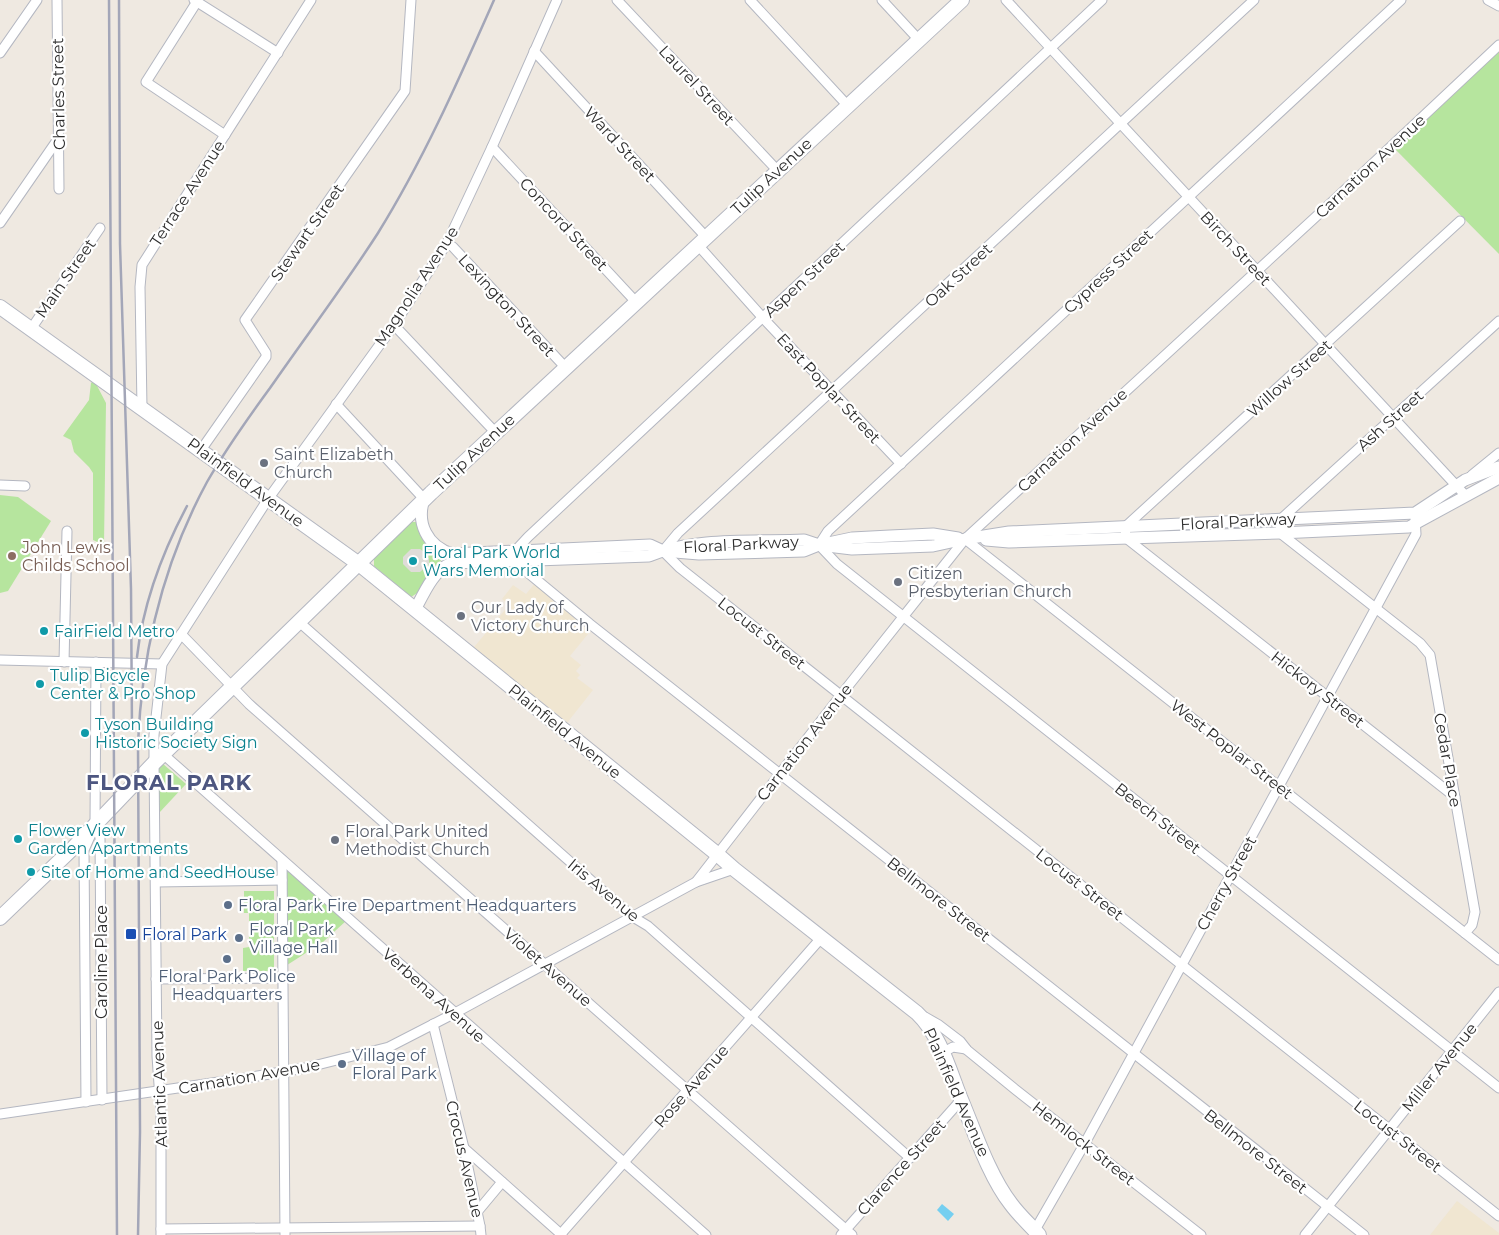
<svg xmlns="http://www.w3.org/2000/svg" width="1499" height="1235" font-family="Montserrat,sans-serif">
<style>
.education{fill:#f0e6d1}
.green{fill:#b6e59e}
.plaza{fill:#dfdcd8}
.water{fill:#75cff0}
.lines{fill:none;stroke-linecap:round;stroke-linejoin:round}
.minor-casing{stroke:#b4b7c1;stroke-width:11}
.tertiary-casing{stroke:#b4b7c1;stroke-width:13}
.secondary-casing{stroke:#b4b7c1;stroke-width:16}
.minor{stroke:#fff;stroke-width:9}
.tertiary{stroke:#fff;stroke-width:11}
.secondary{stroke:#fff;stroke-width:14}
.rail{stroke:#a3a6b8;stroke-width:2.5}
.worship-dot{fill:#6b7280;stroke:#fff;stroke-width:2}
.education-dot{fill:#8d6e63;stroke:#fff;stroke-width:2}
.culture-dot{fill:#0f9aa8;stroke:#fff;stroke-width:2}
.service-dot{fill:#5c6f8a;stroke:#fff;stroke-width:2}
.transit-dot{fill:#1a4fb4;stroke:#fff;stroke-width:2}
.labels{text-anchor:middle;stroke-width:4.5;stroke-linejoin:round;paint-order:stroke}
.street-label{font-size:16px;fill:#2e2e2e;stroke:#fff}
.worship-label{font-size:16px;fill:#5b616d;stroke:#fff;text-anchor:start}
.education-label{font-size:16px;fill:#785e54;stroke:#fff;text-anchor:start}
.culture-label{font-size:16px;fill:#0d838f;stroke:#fff;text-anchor:start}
.service-label{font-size:16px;fill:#4e5e75;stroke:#fff;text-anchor:start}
.transit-label{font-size:16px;fill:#164399;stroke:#fff;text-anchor:start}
.district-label{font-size:21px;font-weight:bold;letter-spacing:1px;fill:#4d5680;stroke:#fff}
</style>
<rect width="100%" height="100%" fill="#efe9e1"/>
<!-- education -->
<g class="education">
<path d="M536,582L593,628L570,656L581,665L576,671L580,675L577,678L593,690L563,728L470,652L509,605L502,599L513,585L526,594Z"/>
<path d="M1457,1201L1499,1233V1235H1430Z"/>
</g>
<!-- green -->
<g class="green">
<path d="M1499,45V254L1392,146Z"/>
<path d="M94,380L106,403L104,545L93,540V473L89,467L74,452L71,440L63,436L89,400L91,383Z"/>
<path d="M0,495L18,497L51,521L8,591L0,593Z"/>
<path d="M410,522H416L417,526L442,557C439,568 422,592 411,597L374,566V556Z"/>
<path d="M162,763L186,784L159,813L156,771Z"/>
<path d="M283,863L347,920L323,942L284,967Z"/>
<path d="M244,891H274V971H243V948L249,947V913H244Z"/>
</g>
<!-- plaza -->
<path class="plaza" d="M411,549H420L427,554V558H429V564L420,572H411L403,564V557Z"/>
<!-- water -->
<path class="water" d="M942,1204L954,1214L948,1221L937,1210Z"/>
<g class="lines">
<!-- minor casing -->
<g class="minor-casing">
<g id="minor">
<path d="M57,0L59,189"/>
<path d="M194,0L278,53"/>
<path d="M198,0L146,82L225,135"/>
<path d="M617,0L777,170"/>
<path d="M750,0L848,106"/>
<path d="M882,0L919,40"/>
<path d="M1006,0L1465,495"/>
<path d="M1102,0L528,537L515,551V562L590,624L1364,1235"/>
<path d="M1254,0L678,533L663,551L680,568L1499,1216"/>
<path d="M1401,0L828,531L819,545L837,564L1499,1088"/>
<path d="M1488,0L1499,6"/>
<path d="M534,51L706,237"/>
<path d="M0,53L37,0"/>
<path d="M492,147L636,302"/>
<path d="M0,223L58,139"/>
<path d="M447,243L453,247L565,367"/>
<path d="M697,244L763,318L901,464"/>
<path d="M394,325L495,432"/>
<path d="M31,329L100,228"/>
<path d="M336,404L424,499"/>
<path d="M142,408L140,287L142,265L311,0"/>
<path d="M201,450L266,357V353L245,320L405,91L411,0"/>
<path d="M1472,475L1499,453"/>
<path d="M0,485L25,486"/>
<path d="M965,539L1499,960"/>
<path d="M298,621L602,890L633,917L648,926L910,1158"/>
<path d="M181,634L249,704L852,1235"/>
<path d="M0,660L162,664"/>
<path d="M64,662L67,531"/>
<path d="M163,754L706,1235"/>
<path d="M1455,797L1126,538L1125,527L1460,221"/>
<path d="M95,825L100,837L102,1100"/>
<path d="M282,860L285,1235"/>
<path d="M156,882L282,880"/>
<path d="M696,882L734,869"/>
<path d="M1465,933L1472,925L1475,912L1430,655L1420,643L1280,533L1281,519L1499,321"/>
<path d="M156,979L282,978"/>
<path d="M925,1017L939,1025L960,1041L967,1050L1016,1090L1201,1235"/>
<path d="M433,1024L464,1148L480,1226L481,1235"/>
<path d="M942,1053L953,1047L966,1049"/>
<path d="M86,1102L84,850L95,825L96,662"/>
<path d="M0,1114L246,1078L305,1068L389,1047L455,1013L696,882L841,695L965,539L1333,201L1499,45"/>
<path d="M464,1148L562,1235"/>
<path d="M477,1212L502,1182"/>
<path d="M161,1229L480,1226"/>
<path d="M1035,1230L1085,1143L1416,534L1415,518"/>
<path d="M161,1235V1113L157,1056L154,763V735L162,664L268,499L394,325L447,243L492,147L557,0"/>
<path d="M560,1235L822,937"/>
<path d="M841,1235L961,1100"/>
<path d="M1305,1235L1499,992"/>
</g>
</g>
<!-- tertiary casing -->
<g class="tertiary-casing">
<g id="tertiary">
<path d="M424,499C416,523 427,546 452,554L650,545L663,551L699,554L804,551L819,545L852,549L933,546L965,539L1009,532L1415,513L1465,480L1499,467"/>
<path d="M986,540L1009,542L1280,533L1409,527L1499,478"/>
<path d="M415,610C424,593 433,571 451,563L649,556C693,537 756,542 804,540L819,545L852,538L890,536L933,534L958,538"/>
</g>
</g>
<!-- secondary casing -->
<g class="secondary-casing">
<g id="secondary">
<path d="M0,307L359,564L717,854L734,869L917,1013C940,1035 949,1069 960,1097C974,1130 989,1176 1011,1204C1019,1215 1030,1225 1039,1235"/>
<path d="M0,918L73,848L154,763L431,493L962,0"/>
</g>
</g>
<!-- minor -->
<use href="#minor" class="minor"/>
<!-- tertiary -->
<use href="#tertiary" class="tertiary"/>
<!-- secondary -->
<use href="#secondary" class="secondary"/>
<!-- rail -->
<g class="rail">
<path d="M109,0L117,1235"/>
<path d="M119,0L120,244L131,589L132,730"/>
<path d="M137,657C143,603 162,553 187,506"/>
<path d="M138,1235L140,1132L138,743C142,652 163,563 207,482C226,449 248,418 270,388C306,336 344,286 378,233C424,159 459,79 494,0"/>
</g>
</g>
<!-- markers -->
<g class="worship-dot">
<circle cx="264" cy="463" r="5"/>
<circle cx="898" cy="582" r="5"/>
<circle cx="461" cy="616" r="5"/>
<circle cx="335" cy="840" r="5"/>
</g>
<circle class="education-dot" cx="12" cy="556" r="5"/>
<g class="culture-dot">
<circle cx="413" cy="561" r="5"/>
<circle cx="44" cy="631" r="5"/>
<circle cx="40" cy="684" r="5"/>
<circle cx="85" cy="733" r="5"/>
<circle cx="18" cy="839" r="5"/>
<circle cx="31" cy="872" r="5"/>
</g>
<g class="service-dot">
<circle cx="228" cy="905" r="5"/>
<circle cx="239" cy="938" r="5"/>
<circle cx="227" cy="959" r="5"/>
<circle cx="342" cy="1064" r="5"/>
</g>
<rect class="transit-dot" x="125" y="928" width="12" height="12" rx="2.5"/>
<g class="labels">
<!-- street labels -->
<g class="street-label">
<text transform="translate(697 85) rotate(47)" y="6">Laurel Street</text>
<text transform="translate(58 94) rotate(-91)" y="6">Charles Street</text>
<text transform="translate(620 144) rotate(47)" y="6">Ward Street</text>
<text transform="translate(1370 166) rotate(-43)" y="6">Carnation Avenue</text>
<text transform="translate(771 176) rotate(-43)" y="6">Tulip Avenue</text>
<text transform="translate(187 193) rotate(-57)" y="6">Terrace Avenue</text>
<text transform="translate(564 224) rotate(47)" y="6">Concord Street</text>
<text transform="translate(307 232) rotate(-55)" y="6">Stewart Street</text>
<text transform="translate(1236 248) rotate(47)" y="6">Birch Street</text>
<text transform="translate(1108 271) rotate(-43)" y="6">Cypress Street</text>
<text transform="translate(958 275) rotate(-43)" y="6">Oak Street</text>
<text transform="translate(65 278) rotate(-55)" y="6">Main Street</text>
<text transform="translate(804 279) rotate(-43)" y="6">Aspen Street</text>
<text transform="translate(416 286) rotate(-57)" y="6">Magnolia Avenue</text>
<text transform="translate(507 305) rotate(47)" y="6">Lexington Street</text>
<text transform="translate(1289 378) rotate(-42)" y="6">Willow Street</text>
<text transform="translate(829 388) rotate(47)" y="6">East Poplar Street</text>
<text transform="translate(1390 420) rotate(-42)" y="6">Ash Street</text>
<text transform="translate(1072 440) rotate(-43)" y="6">Carnation Avenue</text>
<text transform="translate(474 452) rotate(-43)" y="6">Tulip Avenue</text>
<text transform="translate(246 482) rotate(36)" y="6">Plainfield Avenue</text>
<text transform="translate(1238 521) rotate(-3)" y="6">Floral Parkway</text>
<text transform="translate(741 544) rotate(-3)" y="6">Floral Parkway</text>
<text transform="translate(762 633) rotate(38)" y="6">Locust Street</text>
<text transform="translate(1318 689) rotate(38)" y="6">Hickory Street</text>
<text transform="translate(565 731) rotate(39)" y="6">Plainfield Avenue</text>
<text transform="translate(804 742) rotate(-52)" y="6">Carnation Avenue</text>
<text transform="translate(1232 749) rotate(38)" y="6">West Poplar Street</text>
<text transform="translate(1448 760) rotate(80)" y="6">Cedar Place</text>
<text transform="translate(1158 818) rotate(38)" y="6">Beech Street</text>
<text transform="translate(1226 883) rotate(-61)" y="6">Cherry Street</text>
<text transform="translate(1080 884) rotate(38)" y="6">Locust Street</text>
<text transform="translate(604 890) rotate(40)" y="6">Iris Avenue</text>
<text transform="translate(939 899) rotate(38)" y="6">Bellmore Street</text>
<text transform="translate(101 962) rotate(-90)" y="6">Caroline Place</text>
<text transform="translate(548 967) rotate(41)" y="6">Violet Avenue</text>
<text transform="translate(434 995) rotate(42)" y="6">Verbena Avenue</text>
<text transform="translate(1439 1067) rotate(-51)" y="6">Miller Avenue</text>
<text transform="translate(249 1076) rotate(-10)" y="6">Carnation Avenue</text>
<text transform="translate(159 1084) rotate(-92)" y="6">Atlantic Avenue</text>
<text transform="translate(691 1086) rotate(-49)" y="6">Rose Avenue</text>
<text transform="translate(957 1092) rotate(66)" y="6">Plainfield Avenue</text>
<text transform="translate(1398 1136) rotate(38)" y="6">Locust Street</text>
<text transform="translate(1084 1143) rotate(38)" y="6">Hemlock Street</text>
<text transform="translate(1256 1151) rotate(38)" y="6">Bellmore Street</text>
<text transform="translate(465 1159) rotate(77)" y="6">Crocus Avenue</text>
<text transform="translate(901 1167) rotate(-48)" y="6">Clarence Street</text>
</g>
<!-- worship labels -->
<g class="worship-label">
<text x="274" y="460">Saint Elizabeth<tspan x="274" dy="18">Church</tspan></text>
<text x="908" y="579">Citizen<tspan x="908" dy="18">Presbyterian Church</tspan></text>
<text x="471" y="613">Our Lady of<tspan x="471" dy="18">Victory Church</tspan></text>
<text x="345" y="837">Floral Park United<tspan x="345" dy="18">Methodist Church</tspan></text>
</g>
<!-- education labels -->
<g class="education-label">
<text x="22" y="553">John Lewis<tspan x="22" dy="18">Childs School</tspan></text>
</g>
<!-- culture labels -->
<g class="culture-label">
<text x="423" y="558">Floral Park World<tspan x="423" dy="18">Wars Memorial</tspan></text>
<text x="54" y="637">FairField Metro</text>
<text x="50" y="681">Tulip Bicycle<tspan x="50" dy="18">Center &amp; Pro Shop</tspan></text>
<text x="95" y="730">Tyson Building<tspan x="95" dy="18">Historic Society Sign</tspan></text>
<text x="28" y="836">Flower View<tspan x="28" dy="18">Garden Apartments</tspan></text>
<text x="41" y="878">Site of Home and SeedHouse</text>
</g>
<!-- service labels -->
<g class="service-label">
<text x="238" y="911">Floral Park Fire Department Headquarters</text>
<text x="249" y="935">Floral Park<tspan x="249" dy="18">Village Hall</tspan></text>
<text x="227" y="982" text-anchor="middle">Floral Park Police<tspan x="227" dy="18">Headquarters</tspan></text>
<text x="352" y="1061">Village of<tspan x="352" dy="18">Floral Park</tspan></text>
</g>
<!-- transit labels -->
<g class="transit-label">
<text x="142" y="940">Floral Park</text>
</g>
<!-- district labels -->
<g class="district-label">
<text x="169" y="790">FLORAL PARK</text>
</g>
</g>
</svg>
